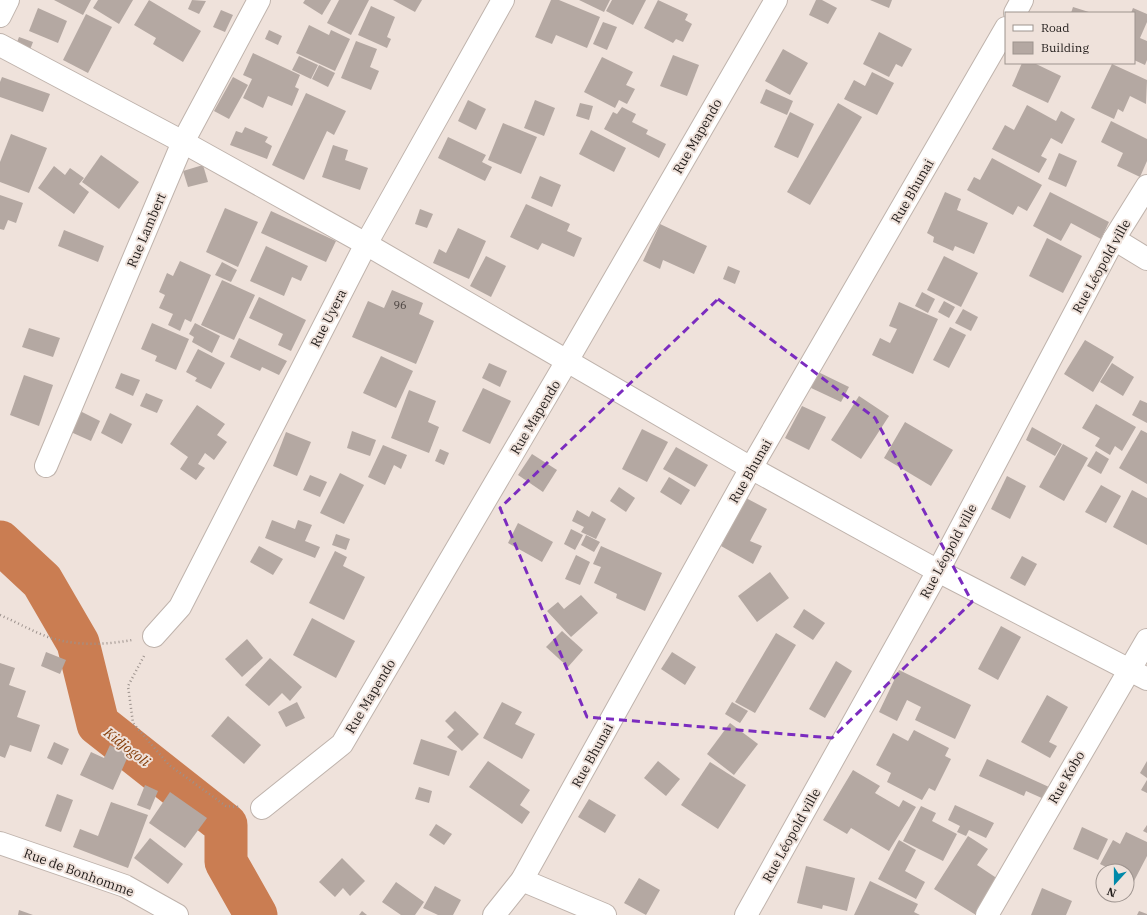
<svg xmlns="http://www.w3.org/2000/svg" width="1147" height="915" font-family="'IBM Plex Serif',serif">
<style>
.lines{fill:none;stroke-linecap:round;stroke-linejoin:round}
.river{stroke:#ca7d52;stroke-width:43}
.building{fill:#b4a8a2}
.street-casing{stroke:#bfb3ac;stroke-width:24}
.path{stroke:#9c928d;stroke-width:2.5;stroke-dasharray:1 3;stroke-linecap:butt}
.street{stroke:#fff;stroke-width:22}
.marked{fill:none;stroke:#7b2cbf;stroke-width:3;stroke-dasharray:8 5;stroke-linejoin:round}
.labels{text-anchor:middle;stroke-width:4;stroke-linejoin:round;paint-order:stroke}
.number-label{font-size:11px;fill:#463f3c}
.street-label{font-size:13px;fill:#211c1a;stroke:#efe2db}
.water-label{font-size:14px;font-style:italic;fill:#843c07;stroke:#efe2db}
</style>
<rect width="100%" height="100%" fill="#efe2db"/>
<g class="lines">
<!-- river -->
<path class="river" d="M0,542L42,581L78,643L98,724L226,825V862L256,915"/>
</g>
<!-- building -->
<g class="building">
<path d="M54,0H91L83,15Z"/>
<path d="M98,0H133L119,24L93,8Z"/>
<path d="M149,0L201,31L183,62L153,44L156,38L134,25Z"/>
<path d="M192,0L206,1L199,14L188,9Z"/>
<path d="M305,0H331L322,15L303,3Z"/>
<path d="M339,0H369L351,35L327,23Z"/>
<path d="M393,0H422L415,12Z"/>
<path d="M551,0H559L600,17L587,48L556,35L552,44L535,37Z"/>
<path d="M579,0H610L604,12Z"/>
<path d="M612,0H646L633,25L606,11Z"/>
<path d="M658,0L688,14L685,20L692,24L683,42L676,39L673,43L644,28Z"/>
<path d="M816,0H822L837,8L828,24L809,15Z"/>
<path d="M870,0H892L889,8Z"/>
<path d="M371,6L395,17L387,37L391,39L387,48L358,35Z"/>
<path d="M1073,7L1092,13H1071Z"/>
<path d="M38,8L67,21L58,43L29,31Z"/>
<path d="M1133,8L1147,14V22L1140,38L1147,41V60L1145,65L1134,60V13H1131Z"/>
<path d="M221,10L233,15L225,32L213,27Z"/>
<path d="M86,14L112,27L88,73L63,60Z"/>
<path d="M603,22L617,27L607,50L593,44Z"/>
<path d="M309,25L329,35L331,30L350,39L335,71L296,53Z"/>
<path d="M269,30L282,36L278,45L265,39Z"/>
<path d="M879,32L912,49L902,67L896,64L889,77L863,64Z"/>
<path d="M19,37L33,42L28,55L14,50Z"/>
<path d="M356,41L377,49L370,67L379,71L371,90L341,78Z"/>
<path d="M783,49L808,63L790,95L765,81Z"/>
<path d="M253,53L300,75L295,87L299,89L292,106L268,96L263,108L243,98L252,79L243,75Z"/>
<path d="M673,55L699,65L687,96L660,86Z"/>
<path d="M299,56L318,65L311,79L292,70Z"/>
<path d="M602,57L633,72L626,85L635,89L627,104L619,100L615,108L584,92Z"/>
<path d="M1022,63H1034L1061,76L1048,103L1012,86Z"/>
<path d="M1112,64L1147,80L1146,104L1130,96L1123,112L1118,109L1114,119L1091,108Z"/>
<path d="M319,65L335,73L328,87L312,79Z"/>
<path d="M872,72L894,83L877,115L844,99L854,80L865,86Z"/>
<path d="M2,77L50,94L43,112L0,97V82Z"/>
<path d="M233,77L248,85L229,119L214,111Z"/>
<path d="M766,89L793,101L787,115L760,103Z"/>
<path d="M306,93L346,111L334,135L327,131L304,180L272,165Z"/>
<path d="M468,100L486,109L476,130L458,121Z"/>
<path d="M535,100L555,108L544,136L524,128Z"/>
<path d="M580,103L593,106L589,120L576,116Z"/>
<path d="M838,103L862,117L810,205L787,192Z"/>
<path d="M1027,105L1056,121L1061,111L1075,119L1062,144L1051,138L1041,156L1047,159L1039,173L992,149L1005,125L1014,130Z"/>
<path d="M622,107L636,114L632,122L648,130L646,134L666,144L659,158L604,129L613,112L617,114Z"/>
<path d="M790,112L814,124L798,158L774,147Z"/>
<path d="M1111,121L1147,139V161L1140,177L1117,166L1123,153L1101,142Z"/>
<path d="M503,123L537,137L521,174L488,160Z"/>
<path d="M245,127L268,137L265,142L272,146L267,159L230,145L236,131L242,133Z"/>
<path d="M591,130L626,148L614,172L579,154Z"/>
<path d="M11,134L47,148L29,193L0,182V162Z"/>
<path d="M448,137L486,155L482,162L492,167L485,181L438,158Z"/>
<path d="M333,145L348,150L345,160L368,168L360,190L322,177Z"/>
<path d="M1059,153L1077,161L1066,187L1048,179Z"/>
<path d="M101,155L139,182L119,209L82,182Z"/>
<path d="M992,158L1042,185L1027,211L1018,206L1013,215L967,190L974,177L980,180Z"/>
<path d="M203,165L208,182L188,187L183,171Z"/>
<path d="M54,166L65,175L70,168L84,178L79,184L89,192L74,214L38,188Z"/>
<path d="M540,176L561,185L552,207L531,198Z"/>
<path d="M945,192L961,199L957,210L988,223L974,254L955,246L953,251L933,242L934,237L927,233Z"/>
<path d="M1050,192L1109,222L1101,239L1071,223L1061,241L1033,226Z"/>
<path d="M0,195L23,203L16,223L8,220L4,230L0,229Z"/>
<path d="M526,204L570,224L567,231L582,238L574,257L542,243L538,250L510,237Z"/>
<path d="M225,208L258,222L238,267L206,252Z"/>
<path d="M420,209L433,214L427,228L415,224Z"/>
<path d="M271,211L336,241L326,262L261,233Z"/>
<path d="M660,224L707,246L694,274L663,260L660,269L643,261Z"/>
<path d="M458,228L486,241L469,279L433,263L439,249L446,253Z"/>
<path d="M64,230L104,246L98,262L58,246Z"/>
<path d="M1047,238L1082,256L1063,293L1029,276Z"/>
<path d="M266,246L308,266L301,281L292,277L284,296L250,281Z"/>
<path d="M486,256L506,266L491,297L470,286Z"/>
<path d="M944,256L978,273L961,307L927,290Z"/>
<path d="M180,261L211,275L191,322L185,319L180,331L168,325L173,314L159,308L165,295L159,292L167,273L173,276Z"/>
<path d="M222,262L237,270L231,282L215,275Z"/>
<path d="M728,266L740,271L735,284L723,279Z"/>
<path d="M222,280L255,295L234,340L201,325Z"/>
<path d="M392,290L423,303L419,314L434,321L416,364L352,337L368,301L384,308Z"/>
<path d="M922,292L935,299L928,313L915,306Z"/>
<path d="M259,297L306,320L291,351L278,345L283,334L249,318Z"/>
<path d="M944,301L955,307L949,318L938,312Z"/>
<path d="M899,302L938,319L913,374L872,355L880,338L890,343L897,329L889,326Z"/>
<path d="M963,309L978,317L971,331L955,323Z"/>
<path d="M152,323L189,339L176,370L155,361L157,356L141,349Z"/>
<path d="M195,323L220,336L212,353L192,342L194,337L189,334Z"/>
<path d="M950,327L966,335L949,368L933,360Z"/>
<path d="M29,328L60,338L53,357L22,347Z"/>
<path d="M239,338L287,361L279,375L262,367L260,371L230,357Z"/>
<path d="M1085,340L1114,357L1093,392L1064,374Z"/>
<path d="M198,349L225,363L211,389L195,381L197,378L186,372Z"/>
<path d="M381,356L413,371L396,408L363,393Z"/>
<path d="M489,363L507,371L500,387L482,378Z"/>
<path d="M1112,363L1134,377L1123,396L1100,382Z"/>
<path d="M816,371L849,387L841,402L809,387Z"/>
<path d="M121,373L140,380L133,396L115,388Z"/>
<path d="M24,375L53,385L39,426L10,415Z"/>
<path d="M483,388L511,401L490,444L462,431Z"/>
<path d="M409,390L436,401L428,422L439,427L429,453L391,438Z"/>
<path d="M146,393L163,400L157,413L140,406Z"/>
<path d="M859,396L889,416L861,459L831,440Z"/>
<path d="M1140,400L1147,403V423L1132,415Z"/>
<path d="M1096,404L1136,427L1122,451L1115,446L1110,455L1095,446L1100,438L1082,428Z"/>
<path d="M197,405L225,424L217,435L227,442L214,460L205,453L198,464L205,468L196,480L180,469L188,457L170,444Z"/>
<path d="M802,406L826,417L809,450L785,438Z"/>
<path d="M74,408L100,421L91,441L64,429Z"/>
<path d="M110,413L132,424L122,444L101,433Z"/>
<path d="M905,422L953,450L931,486L884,458Z"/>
<path d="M1032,427L1062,444L1055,456L1026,440Z"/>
<path d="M642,429L668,442L647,482L622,469Z"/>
<path d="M1141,430L1147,433V484L1119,468Z"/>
<path d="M352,431L376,440L370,456L347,448Z"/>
<path d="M286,432L311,442L297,476L273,466Z"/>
<path d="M1063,444L1088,458L1064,501L1039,487Z"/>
<path d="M383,445L407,455L401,469L394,465L385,485L368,477Z"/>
<path d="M676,447L708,465L695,487L663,469Z"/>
<path d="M440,449L449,453L444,465L435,461Z"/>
<path d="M1096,451L1109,459L1101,474L1087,466Z"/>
<path d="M532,454L557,470L543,492L518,475Z"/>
<path d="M340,473L364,485L344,524L320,513Z"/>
<path d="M310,475L327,482L320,497L303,490Z"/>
<path d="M1007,476L1026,486L1010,519L991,509Z"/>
<path d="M669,477L690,490L681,505L660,492Z"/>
<path d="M1101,485L1121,496L1106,523L1085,512Z"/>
<path d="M619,487L635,498L626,512L610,501Z"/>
<path d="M1132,490L1147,498V545L1113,527Z"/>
<path d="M746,498L767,509L750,541L762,546L753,564L721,546Z"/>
<path d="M577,510L589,517L592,511L606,519L596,539L581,532L584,527L572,521Z"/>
<path d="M272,520L295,529L298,520L312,525L305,541L320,547L315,558L265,538Z"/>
<path d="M518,523L553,542L542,562L508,543Z"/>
<path d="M571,529L583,535L575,550L564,544Z"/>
<path d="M336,534L350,539L346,550L332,545Z"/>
<path d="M586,535L600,542L594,552L581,545Z"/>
<path d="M259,546L283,559L273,575L250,562Z"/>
<path d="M601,546L662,573L645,611L616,598L617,594L594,583L601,567L593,564Z"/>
<path d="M335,551L347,557L343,566L365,577L344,620L309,603Z"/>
<path d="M576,555L590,562L580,585L565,579Z"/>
<path d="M1022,556L1037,564L1025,586L1010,578Z"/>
<path d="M770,572L789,598L757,622L738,596Z"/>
<path d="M581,595L598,613L571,637L547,611L558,602L564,609Z"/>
<path d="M804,609L825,623L813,640L793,627Z"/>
<path d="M312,618L355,641L336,678L293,655Z"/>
<path d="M1001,626L1021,637L998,680L978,669Z"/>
<path d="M562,631L583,650L568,667L546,647Z"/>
<path d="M776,633L796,645L755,713L735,702Z"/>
<path d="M247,639L263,658L242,677L225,659Z"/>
<path d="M46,652L66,660L60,674L41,666Z"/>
<path d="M672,652L696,667L685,685L661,669Z"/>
<path d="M270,658L302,687L290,701L282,693L269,706L245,685Z"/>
<path d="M836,661L852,671L825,718L809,709Z"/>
<path d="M0,663L15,668L9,685L26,691L17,717L40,725L31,752L10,745L5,758L0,756Z"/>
<path d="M899,670L971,705L955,739L915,720L921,707L907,700L897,721L879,712Z"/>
<path d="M1047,695L1068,707L1049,742L1057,746L1050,758L1021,742Z"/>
<path d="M297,702L305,718L286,727L278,712Z"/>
<path d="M502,702L522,712L515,724L535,734L522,759L483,738Z"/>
<path d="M732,702L748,711L740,723L725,714Z"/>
<path d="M455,711L479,734L462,751L447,737L454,730L445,721Z"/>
<path d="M228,716L261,745L244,764L211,736Z"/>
<path d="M730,723L758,744L734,775L707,754Z"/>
<path d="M914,730L949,748L945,756L951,759L935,791L929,788L922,800L887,782L891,773L876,765L893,733L908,741Z"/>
<path d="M421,739L457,751L449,776L413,764Z"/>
<path d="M54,742L69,749L62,765L47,758Z"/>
<path d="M110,745L129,754L113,790L80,775L91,752L104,758Z"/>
<path d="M987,759L1049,787L1044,799L1026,791L1024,796L979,776Z"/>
<path d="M488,761L530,790L520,805L530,812L522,824L469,787Z"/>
<path d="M658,761L680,779L666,796L644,778Z"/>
<path d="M1147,761V778L1140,773Z"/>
<path d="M710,762L746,785L718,829L681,805Z"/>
<path d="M853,770L880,786L875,793L899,807L903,800L916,807L889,851L851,828L847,834L823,820Z"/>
<path d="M1147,780V793L1141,790Z"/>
<path d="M145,785L158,791L150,810L137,805Z"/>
<path d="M419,787L432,791L429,803L415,799Z"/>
<path d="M170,792L207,818L185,848L149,823Z"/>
<path d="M57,794L73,800L61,832L45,826Z"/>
<path d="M589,799L616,815L605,833L578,817Z"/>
<path d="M111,802L148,815L128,868L73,847L80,829L98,836Z"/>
<path d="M955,805L994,823L986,838L969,830L966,836L957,832L960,826L948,820Z"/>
<path d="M921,806L936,813L932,821L957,834L943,861L903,841Z"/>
<path d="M436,824L452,834L444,845L429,835Z"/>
<path d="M1147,825V833L1143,831Z"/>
<path d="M1082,827L1108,839L1098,860L1073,849Z"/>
<path d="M1126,832L1147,842V856L1134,881L1127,878V871H1114L1100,864L1113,840L1120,844Z"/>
<path d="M968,836L988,849L977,865L1001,881L976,915L934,889Z"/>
<path d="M150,838L183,864L168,884L134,858Z"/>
<path d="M899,840L916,850L905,871L925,882L916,899L878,879Z"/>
<path d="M342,858L365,881L350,896L343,888L335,897L319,882Z"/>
<path d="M806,866L855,878L847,911L823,905L822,909L797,903Z"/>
<path d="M639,878L660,890L646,915L624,903Z"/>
<path d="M870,881L918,904L914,912L920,915H854Z"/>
<path d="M396,882L424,902L415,915H401L382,902Z"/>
<path d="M435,886L461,900L453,915H438L423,908Z"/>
<path d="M1042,888L1072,901L1066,915H1031Z"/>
<path d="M19,910L33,915H18Z"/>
<path d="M362,911L367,915H359Z"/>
<path d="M1139,911L1147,914V915H1137Z"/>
</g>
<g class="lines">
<!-- street casing -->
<g class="street-casing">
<g id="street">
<path d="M1015,13L1022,0"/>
<path d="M0,16L8,0"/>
<path d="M0,45L183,142L366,244L751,468L938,571L1147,679"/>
<path d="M1114,239L1147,259"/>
<path d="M46,466L183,142L259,0"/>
<path d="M154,636L180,607L366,244L503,0"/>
<path d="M262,808L342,744L567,361L776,0"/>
<path d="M0,843L125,886L177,915"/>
<path d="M522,880L605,915"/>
<path d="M494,915L522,880L751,468L1006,28"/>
<path d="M746,915L938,571L1114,239L1147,186"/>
<path d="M987,915L1147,640"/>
</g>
</g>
<!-- path -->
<g class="path">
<path d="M0,615C16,622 32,631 48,637C74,646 105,645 132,640"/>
<path d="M144,656L128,686L133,723L169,765L226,806L239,807"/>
</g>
<!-- street -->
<use href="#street" class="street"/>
</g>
<!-- marked area -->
<path class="marked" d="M718,299L875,418L972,602L832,738L587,717L500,508Z"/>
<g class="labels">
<!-- number labels -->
<g class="number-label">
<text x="400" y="309">96</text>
</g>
<!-- street labels -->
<g class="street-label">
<text transform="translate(697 136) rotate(-60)" y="5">Rue Mapendo</text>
<text transform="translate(912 191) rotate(-60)" y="5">Rue Bhunai</text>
<text transform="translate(146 230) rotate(-67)" y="5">Rue Lambert</text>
<text transform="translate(1101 266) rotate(-61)" y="5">Rue Léopold ville</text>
<text transform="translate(328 318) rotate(-63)" y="5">Rue Uyera</text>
<text transform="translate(535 417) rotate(-59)" y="5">Rue Mapendo</text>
<text transform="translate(750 471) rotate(-60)" y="5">Rue Bhunai</text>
<text transform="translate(948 551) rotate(-62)" y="5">Rue Léopold ville</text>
<text transform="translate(370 696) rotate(-59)" y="5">Rue Mapendo</text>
<text transform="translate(592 755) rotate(-61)" y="5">Rue Bhunai</text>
<text transform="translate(1066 777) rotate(-60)" y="5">Rue Kobo</text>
<text transform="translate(791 835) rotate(-61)" y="5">Rue Léopold ville</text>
<text transform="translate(79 872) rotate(20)" y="5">Rue de Bonhomme</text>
</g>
<!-- water labels -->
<g class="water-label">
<text transform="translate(127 747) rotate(38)" y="5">Kidjogoli</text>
</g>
</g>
<!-- legend -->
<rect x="1005" y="12" width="130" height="52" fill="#efe2db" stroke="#9d938e"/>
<rect x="1013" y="25" width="20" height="6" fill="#ffffff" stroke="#9d938e"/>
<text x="1041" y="32" font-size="12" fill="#211c1a">Road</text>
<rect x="1013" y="42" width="20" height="12" fill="#b4a8a2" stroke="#9d938e"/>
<text x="1041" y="52" font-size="12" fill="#211c1a">Building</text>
<!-- north arrow -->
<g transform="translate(1115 883) rotate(201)"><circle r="19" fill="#efe2db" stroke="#9d938e"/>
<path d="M0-3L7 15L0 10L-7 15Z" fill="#0089a9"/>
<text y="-6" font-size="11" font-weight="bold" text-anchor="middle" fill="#211c1a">N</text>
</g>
</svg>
